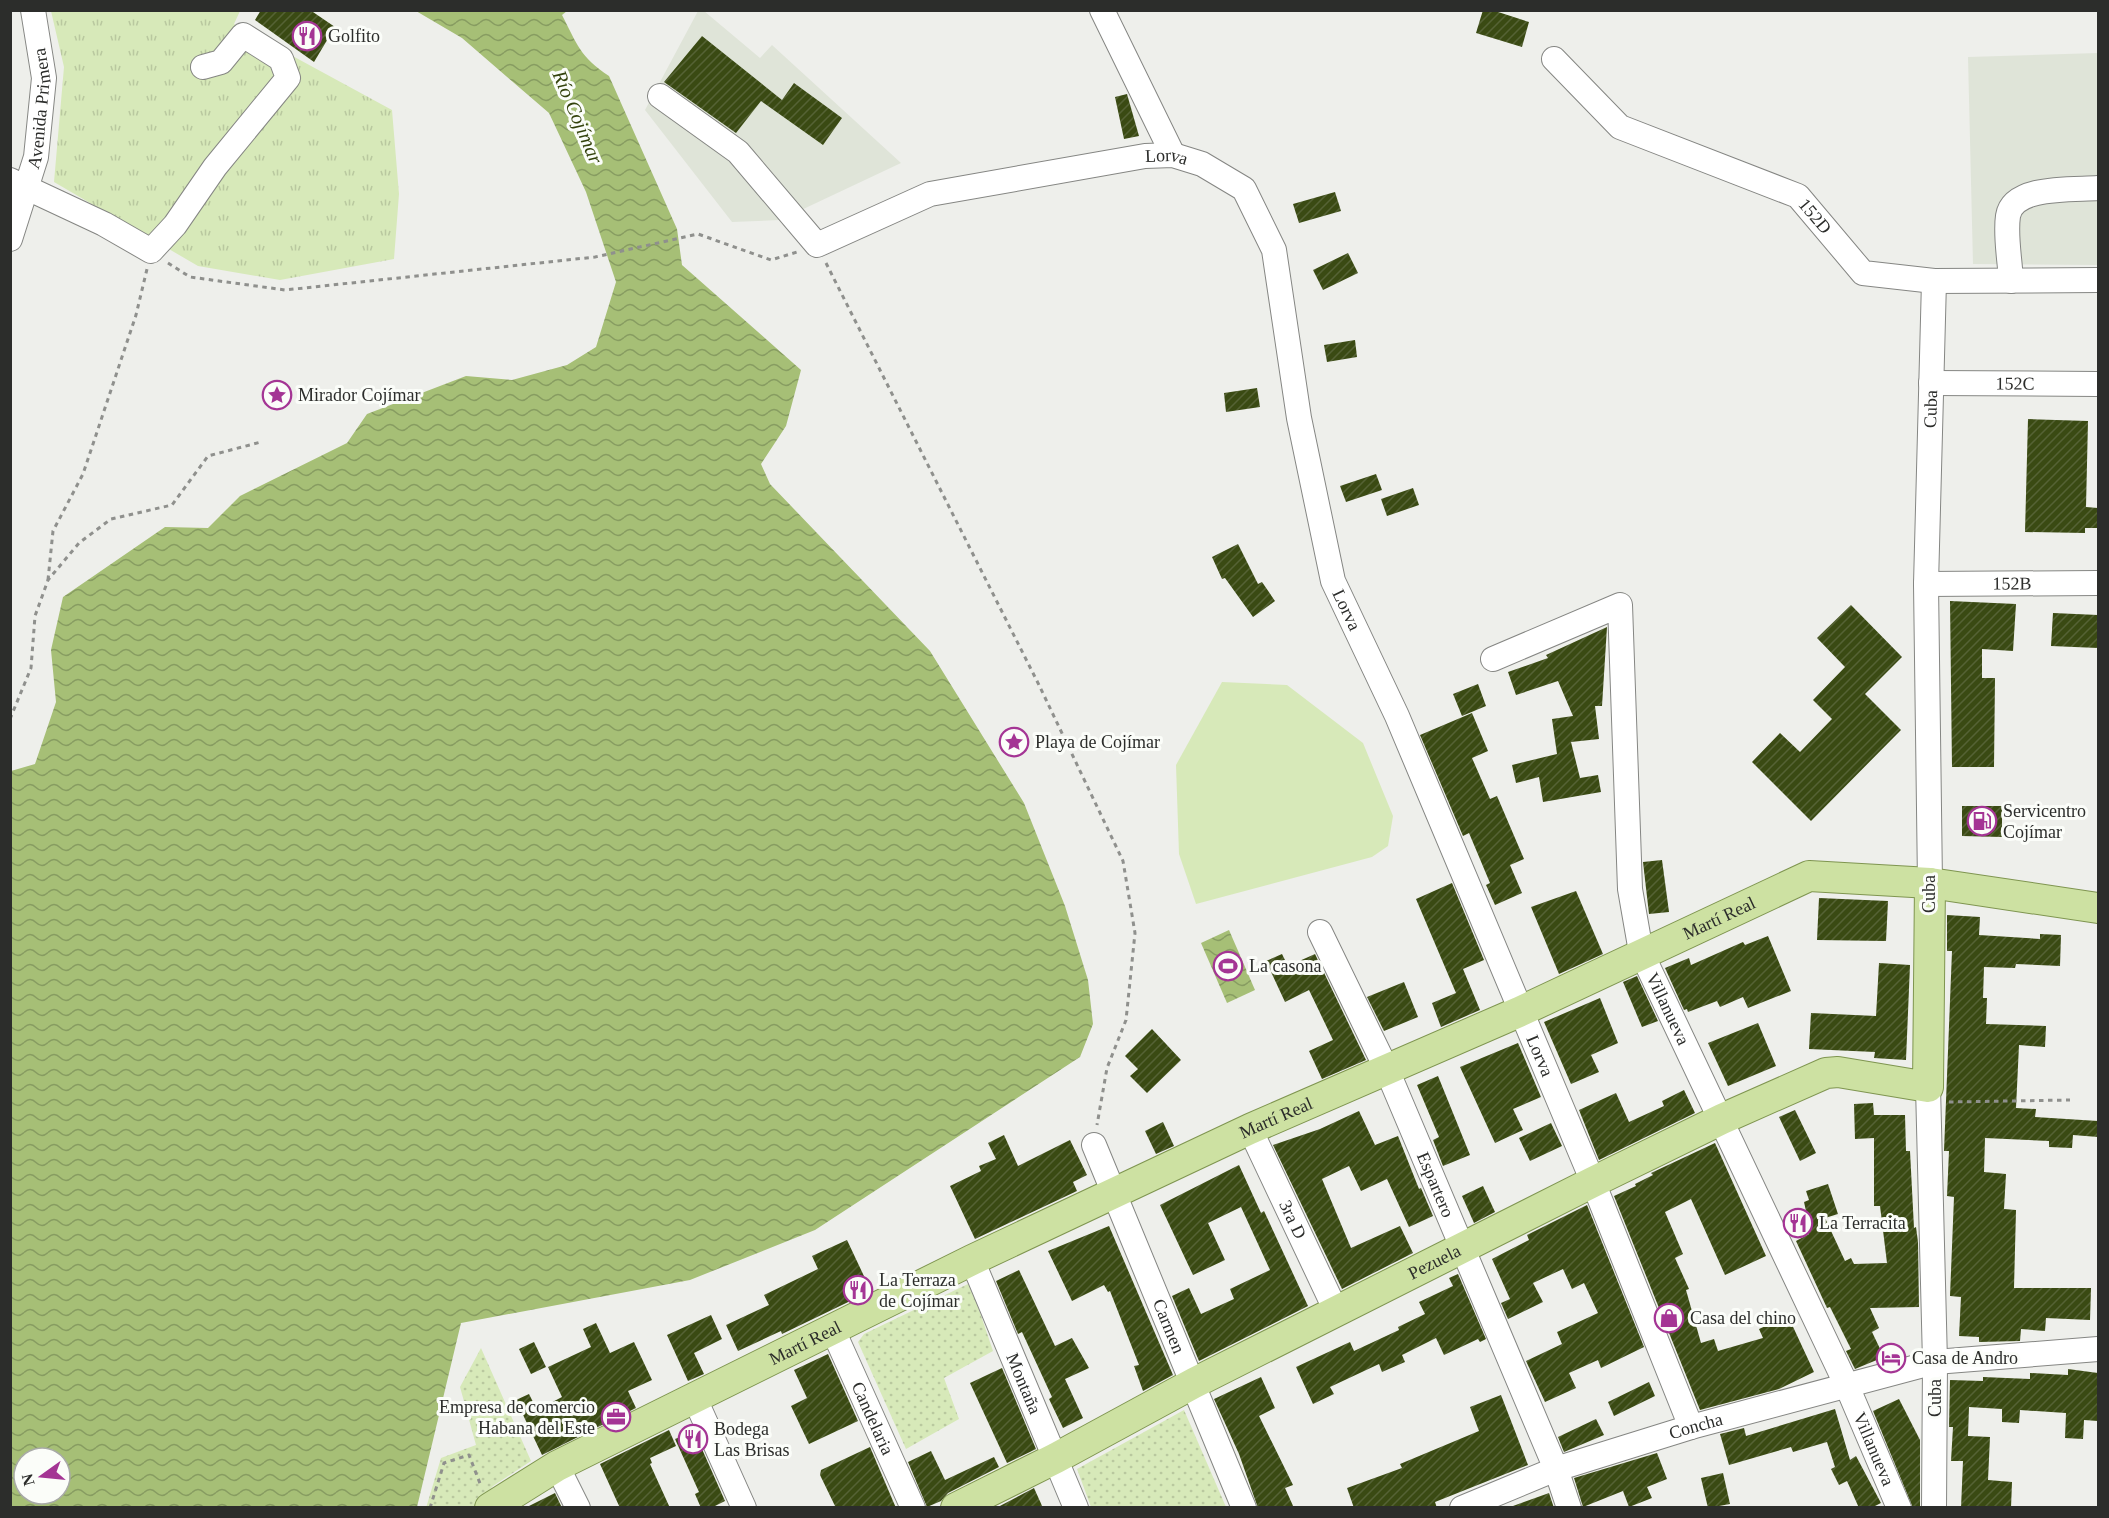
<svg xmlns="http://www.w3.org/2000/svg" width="2109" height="1518" font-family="'Times New Roman',serif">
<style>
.built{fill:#dfe4d8}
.grass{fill:url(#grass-tufts)}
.park{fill:url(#park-dots)}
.garden{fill:#d7e9b9}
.water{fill:url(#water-waves);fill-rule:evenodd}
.building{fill:url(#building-hatch)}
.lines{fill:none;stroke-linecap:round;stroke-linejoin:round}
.minor-casing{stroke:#858683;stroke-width:26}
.major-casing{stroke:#7f9550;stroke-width:32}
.path{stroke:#8f908d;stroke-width:3;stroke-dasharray:4.5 4.5;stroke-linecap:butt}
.minor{stroke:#fff;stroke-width:24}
.major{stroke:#cde1a2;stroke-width:30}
.labels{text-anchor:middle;stroke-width:6;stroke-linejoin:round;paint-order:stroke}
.poi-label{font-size:18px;fill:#2c2d2b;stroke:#fbfdf9;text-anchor:start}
.street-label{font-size:18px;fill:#2c2d2b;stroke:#fbfdf9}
.water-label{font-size:20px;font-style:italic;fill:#33420c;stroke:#fbfdf9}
</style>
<defs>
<pattern id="grass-tufts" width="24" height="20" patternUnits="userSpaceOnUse" patternTransform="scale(1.5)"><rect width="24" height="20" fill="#d7e9b9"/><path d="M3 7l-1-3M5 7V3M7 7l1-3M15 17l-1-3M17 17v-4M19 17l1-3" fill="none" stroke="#b9c89f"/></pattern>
<pattern id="park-dots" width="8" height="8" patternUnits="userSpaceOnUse" patternTransform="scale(1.5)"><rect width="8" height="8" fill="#d7e9b9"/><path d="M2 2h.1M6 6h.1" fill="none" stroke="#b9c89f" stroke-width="1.8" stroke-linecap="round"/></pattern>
<pattern id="water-waves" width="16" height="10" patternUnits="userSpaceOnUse" patternTransform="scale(1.5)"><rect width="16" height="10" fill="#a6bf76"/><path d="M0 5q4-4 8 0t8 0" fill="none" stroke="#879c61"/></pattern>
<pattern id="building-hatch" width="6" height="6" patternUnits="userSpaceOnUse" patternTransform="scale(1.5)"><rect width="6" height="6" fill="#3a4a13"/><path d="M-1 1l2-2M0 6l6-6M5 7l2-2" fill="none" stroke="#556235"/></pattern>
</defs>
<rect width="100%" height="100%" fill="#eeefeb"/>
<!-- built -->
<g class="built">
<path d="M698,11H704L760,58L772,45L901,163L780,220L732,222L645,110Z"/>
<path d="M2098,53V265L1973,264L1968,57Z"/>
</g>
<!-- grass -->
<path class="grass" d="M51,11H240L234,24L392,110L399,194L394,259L280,280L198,266L54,182L64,67Z"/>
<!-- park -->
<g class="park">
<path d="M970,1283L993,1351L944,1378L959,1419L906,1449L858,1342L864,1334Z"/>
<path d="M481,1348L531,1461L493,1486L474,1507L426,1508L441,1458L476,1445L460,1387Z"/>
<path d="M1184,1410L1226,1507H1091L1077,1469Z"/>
</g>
<!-- garden -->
<path class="garden" d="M1222,682L1287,685L1363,743L1393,816L1388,846L1372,857L1196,904L1179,854L1176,765Z"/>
<!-- water -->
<g class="water">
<path d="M416,11H567L562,15C577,44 580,57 609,76L677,229L682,265L801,370L786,426L761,464L770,484L930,651L1024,803L1065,906L1088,980L1093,1024L1080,1057L815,1230L690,1280L461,1323L417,1507H11V771L35,764L56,702L51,650L63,597L165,527L208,528L240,496L347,443L367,414L466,376L512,380L567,365L596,347L616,282L586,192L549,113L462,38ZM24,1458H60V1494H24Z"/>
<path d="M1229,930L1255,990L1227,1003L1201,943Z"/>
</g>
<!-- building -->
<g class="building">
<path d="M261,10H310L335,27L314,62L255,20Z"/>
<path d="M1483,10H1492L1529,22L1522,47L1476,33Z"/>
<path d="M702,36L782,100L794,83L842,118L823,145L761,101L736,133L664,82Z"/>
<path d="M1127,94L1139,136L1124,139L1115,97Z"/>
<path d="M1335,192L1341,211L1299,223L1293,204Z"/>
<path d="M1348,253L1358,273L1323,290L1313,270Z"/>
<path d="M1355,340L1357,357L1327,362L1324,345Z"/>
<path d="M1257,388L1260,407L1226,412L1224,393Z"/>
<path d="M2028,419L2088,421L2086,507L2098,508V528H2085V533L2025,532Z"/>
<path d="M1376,474L1382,490L1346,502L1340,486Z"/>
<path d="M1413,488L1419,505L1387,516L1381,499Z"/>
<path d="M1238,544L1258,584L1262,582L1275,601L1253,617L1225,578L1222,579L1212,557Z"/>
<path d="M1950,601L2016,604L2013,651L1982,649V678H1995L1994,767H1952Z"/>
<path d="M1851,605L1902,657L1865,694L1901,730L1811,821L1752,762L1780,733L1800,752L1832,719L1813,700L1845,667L1817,638Z"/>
<path d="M2053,613L2098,615V648L2051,646Z"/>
<path d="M1607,627L1602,706H1595L1599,739L1571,742L1580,778L1598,775L1601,792L1543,802L1539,777L1516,783L1512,765L1557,754L1552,719L1573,716L1558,681L1516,695L1508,672L1548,658L1546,655Z"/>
<path d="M1478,684L1486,706L1462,716L1453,694Z"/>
<path d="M1472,713L1488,751L1472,758L1490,799L1497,796L1524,859L1510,865L1522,893L1495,905L1486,885L1490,883L1469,833L1463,836L1420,735Z"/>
<path d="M1962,806H2002V837L1962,836Z"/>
<path d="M1662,860L1669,912L1649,914L1643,862Z"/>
<path d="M1452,883L1484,960L1463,969L1480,1010L1441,1027L1432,1003L1456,993L1416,899Z"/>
<path d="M1576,891L1603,954L1559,974L1531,907Z"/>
<path d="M1819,898L1888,901L1886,941L1817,940Z"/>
<path d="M1947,915L1980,917L1979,935L2040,939V934L2061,935L2060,966L2016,964L2015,968L1984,967L1983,998H1987L1986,1024L2046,1026L2045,1047L2019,1045L2016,1108L2036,1109L2035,1117L2098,1121V1137L2073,1135L2072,1148L2049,1147V1141L1985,1138L1984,1172L2006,1174L2004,1209L2016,1210L2014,1288H2091L2090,1320L2046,1318L2045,1331L2021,1329L2020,1341L1979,1342V1337L1959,1336L1961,1297L1950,1296L1954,1197L1947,1196L1949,1151H1944L1952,951H1947Z"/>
<path d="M1768,936L1791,991L1748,1008L1743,997L1720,1007L1717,1001L1688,1012L1687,1009L1684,1010L1665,968L1689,958L1691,965L1743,942L1745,945Z"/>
<path d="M1282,954L1288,966L1315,954L1366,1060L1322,1079L1309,1051L1333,1040L1309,990L1285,1002L1266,961Z"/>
<path d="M1879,963L1910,965L1906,1060L1874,1058L1875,1052L1809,1049L1811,1013L1876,1016Z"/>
<path d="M1637,976L1658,1021L1642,1027L1623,982Z"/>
<path d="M1404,982L1418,1017L1384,1031L1367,997Z"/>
<path d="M1600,998L1618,1043L1591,1055L1599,1072L1571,1084L1544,1022Z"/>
<path d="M1758,1023L1776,1066L1728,1086L1708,1043Z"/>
<path d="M1152,1029L1181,1060L1147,1093L1130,1076L1138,1069L1125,1056Z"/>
<path d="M1518,1043L1541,1097L1513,1109L1523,1130L1495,1143L1460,1067Z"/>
<path d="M1438,1076L1470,1155L1443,1166L1433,1140L1439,1137L1417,1085Z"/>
<path d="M1684,1090L1695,1113L1599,1160L1579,1110L1616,1093L1629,1122L1664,1106L1662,1101Z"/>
<path d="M1873,1103L1874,1115H1905L1906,1151H1910L1914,1228L1916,1227L1918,1242L1919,1307L1870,1308L1879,1328L1872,1332L1884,1357L1855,1369L1846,1351L1851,1349L1830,1307L1827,1308L1796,1241L1809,1234L1802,1212L1806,1211L1804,1202L1809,1200L1806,1191L1828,1184L1838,1214L1825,1218L1845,1261L1851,1258L1854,1264L1887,1263L1880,1206H1874V1138L1855,1139L1854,1104Z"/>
<path d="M1795,1110L1816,1153L1800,1161L1779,1117Z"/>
<path d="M1359,1111L1375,1145L1398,1136L1419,1189L1421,1188L1433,1216L1409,1227L1387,1179L1361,1191L1349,1166L1322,1179L1351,1248L1400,1226L1413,1253L1342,1289L1273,1145L1320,1129Z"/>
<path d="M1163,1122L1174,1146L1156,1154L1145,1131Z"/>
<path d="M1551,1123L1562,1146L1530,1161L1519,1138Z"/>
<path d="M1004,1135L1018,1166L1070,1140L1087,1175L1073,1182L1077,1191L975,1239L950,1186L981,1171L979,1166L996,1159L988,1143Z"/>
<path d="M1715,1143L1766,1256L1725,1275L1691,1199L1665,1212L1683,1254L1675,1258L1689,1289L1686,1290L1701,1343L1714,1339L1718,1351L1763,1338L1759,1329L1788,1316L1814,1372L1779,1389L1700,1410L1614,1196L1636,1186L1635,1184L1653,1175L1651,1173Z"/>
<path d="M1239,1165L1261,1213L1264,1211L1308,1306L1199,1361L1172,1296L1189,1288L1201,1314L1234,1299L1230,1289L1270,1270L1241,1207L1208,1223L1225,1260L1193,1275L1160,1205Z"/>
<path d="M1483,1186L1495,1212L1474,1223L1462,1196Z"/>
<path d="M1587,1205L1644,1347L1601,1368L1598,1360L1569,1373L1576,1388L1545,1402L1526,1361L1562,1344L1557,1332L1598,1313L1584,1283L1572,1289L1563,1269L1533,1283L1543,1302L1508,1319L1501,1303L1510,1299L1492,1259L1529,1240L1527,1235Z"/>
<path d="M1109,1226L1173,1375L1143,1391L1134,1366L1139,1365L1110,1291L1108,1292L1104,1285L1072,1301L1048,1251Z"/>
<path d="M847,1240L871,1291L782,1334L781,1331L738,1351L726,1325L769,1305L764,1295L818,1269L812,1256Z"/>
<path d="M1019,1270L1055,1346L1072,1338L1089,1368L1065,1379L1083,1418L1063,1428L1049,1399L1052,1397L1022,1332L1018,1334L996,1281Z"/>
<path d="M1458,1274L1486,1339L1480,1342L1478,1339L1444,1355L1436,1338L1402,1355L1405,1362L1382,1372L1379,1364L1330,1387L1334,1394L1313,1404L1296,1367L1350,1342L1354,1351L1399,1330L1398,1327L1425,1314L1419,1302L1453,1286L1449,1278Z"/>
<path d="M711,1315L722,1339L694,1353L704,1374L688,1381L667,1335Z"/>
<path d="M596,1323L610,1353L634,1342L652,1380L628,1391L636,1408L542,1455L516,1400L529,1394L537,1410L562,1397L548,1367L591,1347L583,1329Z"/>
<path d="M534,1342L546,1367L531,1374L519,1349Z"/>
<path d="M828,1354L858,1421L809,1444L791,1406L807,1398L794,1370Z"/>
<path d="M1002,1368L1036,1449L1007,1463L970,1383Z"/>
<path d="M2068,1369L2098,1373V1421L2084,1420L2083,1439L2065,1438L2066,1413L2020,1410L2019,1423L2002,1422V1409L1969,1407L1968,1436L1990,1437L1988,1480L2012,1482L2011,1508H1961L1963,1461H1951L1953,1427H1949L1950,1380L1983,1381V1377L2030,1379V1373L2068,1375Z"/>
<path d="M1261,1377L1275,1408L1259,1416L1293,1485L1285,1488L1294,1508H1258L1239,1454L1214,1399Z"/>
<path d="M1649,1382L1655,1396L1614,1416L1608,1402Z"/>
<path d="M1501,1395L1528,1465L1435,1502L1437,1508H1354L1347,1488L1402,1468L1400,1464L1479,1431L1470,1407Z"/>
<path d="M1899,1399L1920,1440V1508H1913L1873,1411Z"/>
<path d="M1835,1409L1850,1460L1856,1456L1881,1503L1871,1508H1859L1847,1481L1839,1485L1831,1469L1835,1467L1827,1442L1793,1452L1791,1447L1729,1465L1720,1434L1744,1428L1746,1436Z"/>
<path d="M1596,1419L1604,1435L1564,1452L1558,1437Z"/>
<path d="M669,1430L676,1446L650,1458L652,1463L650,1464L670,1508H620L600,1464Z"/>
<path d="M694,1431L725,1501L711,1508H701L695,1494L699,1492L675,1439Z"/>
<path d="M870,1447L896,1508H836L820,1475L821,1470Z"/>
<path d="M931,1451L945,1480L994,1457L999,1467L948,1493L941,1501L927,1507L908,1462Z"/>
<path d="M1657,1453L1667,1479L1647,1487L1652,1498L1629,1507L1623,1491L1583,1507L1574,1478Z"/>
<path d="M1723,1473L1730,1504L1708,1508L1701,1478Z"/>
<path d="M1034,1488L1043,1508H996Z"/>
<path d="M555,1493L562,1508H525Z"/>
<path d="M1549,1493L1554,1508H1513V1506Z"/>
</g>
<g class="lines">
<!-- minor casing -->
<g class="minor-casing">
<g id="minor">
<path d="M1102,10L1173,155"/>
<path id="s1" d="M1554,59L1620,127L1798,196L1863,273L1934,281L2098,280"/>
<path id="s2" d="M660,96L738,152L817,245L930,194L1145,156L1173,155L1202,164L1244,189L1274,250L1299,418L1333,581L1397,716L1593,1182L1691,1427"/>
<path d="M10,180L104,224L151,251L175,225L215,167L288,78L281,59L243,35L221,62L203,67"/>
<path id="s3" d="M10,239L36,157L44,78L33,10"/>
<path d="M2011,281C2010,260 2005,236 2008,216C2013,185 2074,190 2098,188"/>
<path id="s4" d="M1931,383L2098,384"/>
<path id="s5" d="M1926,584L2098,583"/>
<path id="s6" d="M1493,659L1620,605L1630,889L1641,952L1847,1386L1899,1508"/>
<path id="s7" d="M1930,883L1926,584L1934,281"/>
<path id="s8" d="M1320,932L1387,1070L1556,1469L1569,1508"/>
<path d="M1928,1087L1935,1362L1934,1508"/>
<path id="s9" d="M1250,1129L1336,1311"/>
<path id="s10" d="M1094,1145L1244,1508"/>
<path id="s11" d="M972,1260L1076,1508"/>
<path id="s12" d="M832,1328L913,1508"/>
<path d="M695,1399L744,1508"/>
<path d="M557,1466L578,1508"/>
<path id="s13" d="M1462,1508L1556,1469L1691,1427L1935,1362L2098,1349"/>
</g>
</g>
<!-- major casing -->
<g class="major-casing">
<g id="major">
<path id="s14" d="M490,1508L557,1466L972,1260L1250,1129L1519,1012L1809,876L1930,883L2098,908"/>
<path id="s15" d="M956,1508L1056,1458L1194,1383L1593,1182L1722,1119L1826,1073L1838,1072L1928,1087L1930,883"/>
</g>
</g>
<!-- path -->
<g class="path">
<path d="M168,263L190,277L285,290L595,257L698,234L771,260L797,252"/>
<path d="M826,263L1039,685L1123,861L1135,933L1126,1020L1107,1068L1097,1125"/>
<path d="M48,580L53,531L83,474L136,315L147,269"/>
<path d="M10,719L31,668L35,616L48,580L79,543L111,519L172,505L208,456L261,442"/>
<path d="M1949,1102L2070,1100"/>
<path d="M430,1508L444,1463L469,1455L481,1486"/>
</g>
<!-- minor -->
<use href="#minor" class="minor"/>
<!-- major -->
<use href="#major" class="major"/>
</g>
<!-- icons -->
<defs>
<g id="restaurant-ring" transform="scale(1.5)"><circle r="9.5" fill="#fbfdf9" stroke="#a43594" stroke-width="1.5"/><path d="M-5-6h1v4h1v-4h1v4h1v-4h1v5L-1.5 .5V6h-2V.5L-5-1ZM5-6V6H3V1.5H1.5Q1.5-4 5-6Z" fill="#a43594"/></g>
<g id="sight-ring" transform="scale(1.5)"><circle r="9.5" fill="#fbfdf9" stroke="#a43594" stroke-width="1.5"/><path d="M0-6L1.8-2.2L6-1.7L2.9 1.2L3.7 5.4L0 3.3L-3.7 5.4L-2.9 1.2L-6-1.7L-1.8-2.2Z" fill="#a43594"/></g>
<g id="fuel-ring" transform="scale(1.5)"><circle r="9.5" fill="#fbfdf9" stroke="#a43594" stroke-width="1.5"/><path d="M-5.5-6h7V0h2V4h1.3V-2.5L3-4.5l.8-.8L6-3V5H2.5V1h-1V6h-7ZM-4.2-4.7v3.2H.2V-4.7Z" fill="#a43594"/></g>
<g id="stadium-ring" transform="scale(1.5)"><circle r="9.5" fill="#fbfdf9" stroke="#a43594" stroke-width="1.5"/><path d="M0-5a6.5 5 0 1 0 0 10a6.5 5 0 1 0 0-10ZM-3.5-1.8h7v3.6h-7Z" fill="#a43594"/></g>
<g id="shop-ring" transform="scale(1.5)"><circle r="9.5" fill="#fbfdf9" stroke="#a43594" stroke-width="1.5"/><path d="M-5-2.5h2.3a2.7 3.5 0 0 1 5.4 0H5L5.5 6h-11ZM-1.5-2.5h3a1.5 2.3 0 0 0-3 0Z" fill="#a43594"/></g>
<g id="hotel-ring" transform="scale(1.5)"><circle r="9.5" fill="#fbfdf9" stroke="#a43594" stroke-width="1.5"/><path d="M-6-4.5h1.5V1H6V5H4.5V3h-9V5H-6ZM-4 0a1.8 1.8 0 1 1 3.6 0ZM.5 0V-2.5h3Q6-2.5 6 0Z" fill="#a43594"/></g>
<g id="office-ring" transform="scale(1.5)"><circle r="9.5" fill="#fbfdf9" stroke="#a43594" stroke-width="1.5"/><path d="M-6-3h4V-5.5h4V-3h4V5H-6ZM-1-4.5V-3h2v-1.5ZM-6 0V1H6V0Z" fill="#a43594"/></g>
</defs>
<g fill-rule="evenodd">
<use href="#restaurant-ring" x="307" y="36"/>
<use href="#sight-ring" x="277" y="395"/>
<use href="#sight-ring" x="1014" y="742"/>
<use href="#fuel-ring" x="1982" y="821"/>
<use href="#stadium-ring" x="1228" y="966"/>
<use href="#restaurant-ring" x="1798" y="1223"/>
<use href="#restaurant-ring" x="858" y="1290"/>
<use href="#shop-ring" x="1669" y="1318"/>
<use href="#hotel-ring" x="1891" y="1358"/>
<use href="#office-ring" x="616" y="1417"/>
<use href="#restaurant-ring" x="693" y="1439"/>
</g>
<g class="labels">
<!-- poi labels -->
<g class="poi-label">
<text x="328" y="42">Golfito</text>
<text x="298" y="401">Mirador Cojímar</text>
<text x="1035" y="748">Playa de Cojímar</text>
<text x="2003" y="817">Servicentro<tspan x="2003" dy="21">Cojímar</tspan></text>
<text x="1249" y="972">La casona</text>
<text x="1819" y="1229">La Terracita</text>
<text x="879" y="1286">La Terraza<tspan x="879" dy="21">de Cojímar</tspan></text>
<text x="1690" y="1324">Casa del chino</text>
<text x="1912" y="1364">Casa de Andro</text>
<text x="595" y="1413" text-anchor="end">Empresa de comercio<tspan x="595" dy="21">Habana del Este</tspan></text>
<text x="714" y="1435">Bodega<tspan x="714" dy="21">Las Brisas</tspan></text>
</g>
<!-- street labels -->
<g class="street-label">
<text dy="6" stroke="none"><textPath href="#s3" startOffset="135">Avenida Primera</textPath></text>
<text dy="6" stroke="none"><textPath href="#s2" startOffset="582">Lorva</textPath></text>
<text dy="6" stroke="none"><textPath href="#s1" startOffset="312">152D</textPath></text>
<text dy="6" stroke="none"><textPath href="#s4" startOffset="84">152C</textPath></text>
<text dy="6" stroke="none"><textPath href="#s7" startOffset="474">Cuba</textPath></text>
<text dy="6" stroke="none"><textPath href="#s5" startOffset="86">152B</textPath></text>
<text dy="6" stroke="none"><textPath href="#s2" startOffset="1104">Lorva</textPath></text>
<text transform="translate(1929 894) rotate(-90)" y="6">Cuba</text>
<text dy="6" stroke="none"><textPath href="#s14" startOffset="1364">Martí Real</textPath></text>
<text dy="6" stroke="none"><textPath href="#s6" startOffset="549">Villanueva</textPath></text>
<text dy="6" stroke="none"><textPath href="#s2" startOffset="1590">Lorva</textPath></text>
<text dy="6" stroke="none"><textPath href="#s14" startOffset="878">Martí Real</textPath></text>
<text dy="6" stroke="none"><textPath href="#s8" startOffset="278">Espartero</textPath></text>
<text dy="6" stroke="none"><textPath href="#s9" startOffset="100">3ra D</textPath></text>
<text dy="6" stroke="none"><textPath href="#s15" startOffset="538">Pezuela</textPath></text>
<text dy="6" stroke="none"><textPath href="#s10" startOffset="196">Carmen</textPath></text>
<text dy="6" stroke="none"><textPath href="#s14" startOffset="356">Martí Real</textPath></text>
<text dy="6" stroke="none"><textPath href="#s11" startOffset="134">Montaña</textPath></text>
<text transform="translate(1935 1398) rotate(-90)" y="6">Cuba</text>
<text dy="6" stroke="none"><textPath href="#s12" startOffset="99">Candelaria</textPath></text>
<text dy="6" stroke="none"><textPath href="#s13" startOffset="248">Concha</textPath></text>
<text dy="6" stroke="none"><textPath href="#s6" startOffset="1035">Villanueva</textPath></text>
</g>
<!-- water labels -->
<g class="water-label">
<text transform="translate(578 117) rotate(67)" y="7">Río Cojímar</text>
</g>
</g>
<!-- border -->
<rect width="2109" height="1518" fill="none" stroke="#2c2d2b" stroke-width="24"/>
<!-- north arrow -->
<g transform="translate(42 1476) rotate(255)"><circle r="28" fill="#fbfdf9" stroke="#a8aaa7" stroke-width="1.5"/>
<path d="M0-4.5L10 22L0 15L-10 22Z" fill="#a43594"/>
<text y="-9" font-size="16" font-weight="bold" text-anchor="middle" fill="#2c2d2b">N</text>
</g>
</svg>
